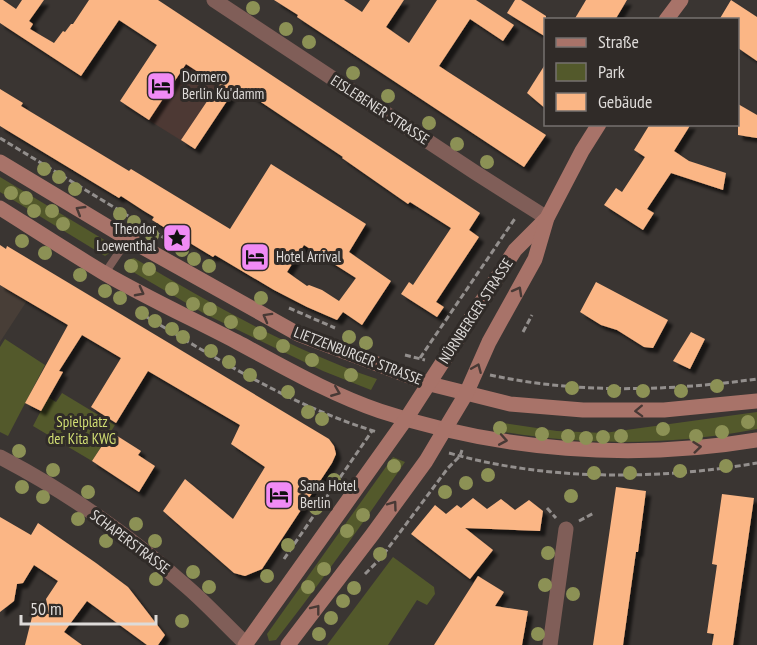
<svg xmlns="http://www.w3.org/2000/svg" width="757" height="645" font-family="'PT Sans Narrow',sans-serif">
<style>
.commercial{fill:#4d3934}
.built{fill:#483e37}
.green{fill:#53592b}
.building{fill:#fbb685;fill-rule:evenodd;filter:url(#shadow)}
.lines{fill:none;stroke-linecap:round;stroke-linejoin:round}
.path{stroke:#938f8d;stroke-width:3;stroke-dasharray:6 3;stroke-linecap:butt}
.lane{stroke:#805e58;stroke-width:8}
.street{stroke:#805e58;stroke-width:15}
.secondary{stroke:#a87369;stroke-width:15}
.tree{fill:#8c9155}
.oneway{stroke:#483935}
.labels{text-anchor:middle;stroke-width:6;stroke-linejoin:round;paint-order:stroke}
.poi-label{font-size:15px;fill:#dedbd9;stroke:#302b28;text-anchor:start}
.street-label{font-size:15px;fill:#dedbd9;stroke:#302b28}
.park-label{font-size:15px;fill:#d0dd72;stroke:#302b28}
</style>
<defs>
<filter id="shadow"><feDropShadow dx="5" dy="5" stdDeviation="1.5" flood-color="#0009"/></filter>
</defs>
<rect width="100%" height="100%" fill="#3a3532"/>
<!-- commercial -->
<path class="commercial" d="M193,24L253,63L195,149L134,111Z"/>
<!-- built -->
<path class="built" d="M0,245L6,249L7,246L47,270L0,342Z"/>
<!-- green -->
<g class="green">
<path d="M0,177L111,244L112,248L108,254L105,256L0,192Z"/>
<path d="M134,258C213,305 290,349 377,379L371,390L323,371L205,314L128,269L127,266L130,259Z"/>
<path d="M5,339L45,365L8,436L0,432V347Z"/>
<path d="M62,393L115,425L92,461L33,426L48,397L56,402Z"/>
<path d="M757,412V429C670,446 579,446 493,430L496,422L557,431L604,433Z"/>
<path d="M393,457L405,462C364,522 321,582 276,640L269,641L267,634Z"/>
<path d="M393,557L434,587L435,594L427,605L417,600L388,645H327Z"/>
</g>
<!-- building -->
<g class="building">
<path d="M0,0H3L16,9L22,0H44L29,21L33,24L30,29L54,43L63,31L65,32L71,24H73L89,0H158L480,213L469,230L479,237L436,302L444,307L437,317L401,294L409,282L413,285L451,228L410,202L408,204L342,158L343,157L237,86L195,149L181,140L218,85L186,64L149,120L120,101L157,45L119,20L81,76L0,23Z"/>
<path d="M274,0H344L362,12L370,0H404L386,27L409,43L437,0H476L514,25L503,41L470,19L439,66L546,135L524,167L297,17L298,15Z"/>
<path d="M515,0H521L546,16V37L507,13Z"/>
<path d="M586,0H627L615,20H574Z"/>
<path d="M731,0L757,17V61L738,48V20H719Z"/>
<path d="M546,63V109L527,93Z"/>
<path d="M0,89L23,103L21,106L129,171L131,169L230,229L271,164L366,224L349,252L391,281L362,325L343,312L337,320L307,307L274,290L215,255L213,257L152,220L154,217L144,211L121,196L119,198L0,126ZM304,245L356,278L339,301L322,290L309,285L307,286L287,272Z"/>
<path d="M738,104L757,115V138L738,135Z"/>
<path d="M650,124H691L674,151L689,161L726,173L723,190L671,173L647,209L654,213L643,230L604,205L616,188L622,192L645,157L634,150Z"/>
<path d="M0,245L6,249L7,246L329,439L334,446L336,454L332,463L262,569L245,576L234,573L163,511L185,479L233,519L265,467L231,444L240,425L148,371L116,423L91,407L121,358L82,335L59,371L63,372L41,411L25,403L68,325L0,285Z"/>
<path d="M596,282L668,320L653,348L644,347L617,330L601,325L580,312Z"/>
<path d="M691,332L705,339L690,369L673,361Z"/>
<path d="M111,432L141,451L138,455L155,466L139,492L92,461Z"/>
<path d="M616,487L646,491L638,552H636L623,645H593Z"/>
<path d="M722,494L754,498L733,645H712L714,634L707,633L717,565L712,564Z"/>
<path d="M473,498L487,509L501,499L515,510L529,500L543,511L540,531L465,528L493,550L470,579L411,534L435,505L446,514L457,505L461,508Z"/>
<path d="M0,517L31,535L38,523L96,563L128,587L165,635L158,645H147L87,601L64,632L82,645H25L33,613L49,614L46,599L58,581L34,565L23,583L17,584L14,601L0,612Z"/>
<path d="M478,576L504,592L495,606L528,611L522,645H434Z"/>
</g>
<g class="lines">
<!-- path -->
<g class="path">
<path d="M0,138L176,245"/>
<path d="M289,308L335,328"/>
<path d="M145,316C219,360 294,407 377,432"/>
<path d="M523,332L532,315"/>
<path d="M405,355L425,360"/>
<path d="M420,358L516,217"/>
<path d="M490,375C577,394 669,391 757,379"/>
<path d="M449,453C547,481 658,480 757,463"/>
<path d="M547,508L556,518"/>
<path d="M579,521L594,513"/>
<path d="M284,559L372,431"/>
<path d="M365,574L380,559L448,468L460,456L462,450"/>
</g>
<!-- lane -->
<path class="lane" d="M105,273L128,239"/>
<!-- street -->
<g class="street">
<path d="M214,0L476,173L547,218"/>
<path d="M0,457C67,492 130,536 186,586C207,604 226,625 246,644"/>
<path d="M550,645L566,529"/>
</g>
<!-- secondary -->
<g class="secondary">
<path d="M666,20L681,0"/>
<path d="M0,162L128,239L298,334L430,384L510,404L583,410H664L757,401"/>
<path d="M0,208C35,230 69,252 104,273C147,298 193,319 237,342C284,367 330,394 380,411C500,451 632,461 757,440"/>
<path d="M245,645L406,419L515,250L545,220"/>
<path d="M288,645L372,535L426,461L445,429L466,394L489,342L535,259L547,218L582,151L599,124"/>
</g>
</g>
<!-- trees -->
<g class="tree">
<circle cx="253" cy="8" r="7"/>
<circle cx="286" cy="29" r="7"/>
<circle cx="309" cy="42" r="7"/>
<circle cx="353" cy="73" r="7"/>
<circle cx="388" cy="96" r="7"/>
<circle cx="429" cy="123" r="7"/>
<circle cx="457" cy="144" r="7"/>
<circle cx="487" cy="162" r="7"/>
<circle cx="44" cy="169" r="7"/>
<circle cx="59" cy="177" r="7"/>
<circle cx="75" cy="189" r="7"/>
<circle cx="11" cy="193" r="7"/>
<circle cx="26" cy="198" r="7"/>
<circle cx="34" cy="211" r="7"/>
<circle cx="52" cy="211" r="7"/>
<circle cx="120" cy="214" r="7"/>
<circle cx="134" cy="222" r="7"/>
<circle cx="63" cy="224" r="7"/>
<circle cx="152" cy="235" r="7"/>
<circle cx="22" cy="241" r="7"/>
<circle cx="182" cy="250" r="7"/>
<circle cx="45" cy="253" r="7"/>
<circle cx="194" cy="259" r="7"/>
<circle cx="131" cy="266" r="7"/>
<circle cx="209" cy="266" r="7"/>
<circle cx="149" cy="269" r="7"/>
<circle cx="80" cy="275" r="7"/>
<circle cx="172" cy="289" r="7"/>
<circle cx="105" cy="291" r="7"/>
<circle cx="120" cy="298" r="7"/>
<circle cx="261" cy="298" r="7"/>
<circle cx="193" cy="304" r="7"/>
<circle cx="210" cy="309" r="7"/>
<circle cx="142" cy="313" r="7"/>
<circle cx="155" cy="321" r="7"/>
<circle cx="231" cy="322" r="7"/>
<circle cx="172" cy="329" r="7"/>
<circle cx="260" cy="333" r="7"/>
<circle cx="183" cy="337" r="7"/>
<circle cx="349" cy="337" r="7"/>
<circle cx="366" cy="343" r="7"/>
<circle cx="283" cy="346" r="7"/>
<circle cx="211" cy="351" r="7"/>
<circle cx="312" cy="360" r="7"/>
<circle cx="229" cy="362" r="7"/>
<circle cx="250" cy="375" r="7"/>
<circle cx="351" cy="375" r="7"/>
<circle cx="717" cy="386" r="7"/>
<circle cx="572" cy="388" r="7"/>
<circle cx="614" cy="391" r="7"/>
<circle cx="643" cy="391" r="7"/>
<circle cx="681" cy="391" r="7"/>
<circle cx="288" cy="392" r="7"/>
<circle cx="308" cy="412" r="7"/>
<circle cx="322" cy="419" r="7"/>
<circle cx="748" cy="422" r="7"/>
<circle cx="500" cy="428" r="7"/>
<circle cx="663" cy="429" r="7"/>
<circle cx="722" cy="432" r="7"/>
<circle cx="542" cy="434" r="7"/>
<circle cx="568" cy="436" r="7"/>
<circle cx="621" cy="436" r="7"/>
<circle cx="696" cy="436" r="7"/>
<circle cx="603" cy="437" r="7"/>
<circle cx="586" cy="438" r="7"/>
<circle cx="19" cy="451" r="7"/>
<circle cx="394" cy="466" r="7"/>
<circle cx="726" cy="466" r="7"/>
<circle cx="53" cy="470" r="7"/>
<circle cx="680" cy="471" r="7"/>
<circle cx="594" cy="473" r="7"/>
<circle cx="630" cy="473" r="7"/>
<circle cx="488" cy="475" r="7"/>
<circle cx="334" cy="480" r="7"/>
<circle cx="466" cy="483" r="7"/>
<circle cx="22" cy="487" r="7"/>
<circle cx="88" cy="492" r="7"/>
<circle cx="445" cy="492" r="7"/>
<circle cx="571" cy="496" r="7"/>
<circle cx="43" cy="497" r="7"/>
<circle cx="316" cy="508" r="7"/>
<circle cx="363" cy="515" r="7"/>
<circle cx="78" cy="519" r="7"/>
<circle cx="136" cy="524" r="7"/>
<circle cx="347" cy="531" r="7"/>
<circle cx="106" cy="541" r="7"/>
<circle cx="155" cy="541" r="7"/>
<circle cx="288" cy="545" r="7"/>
<circle cx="548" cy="553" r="7"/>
<circle cx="380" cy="554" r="7"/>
<circle cx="324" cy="569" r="7"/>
<circle cx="193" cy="572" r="7"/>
<circle cx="267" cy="576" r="7"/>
<circle cx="156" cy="579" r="7"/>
<circle cx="545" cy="585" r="7"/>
<circle cx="209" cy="587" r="7"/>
<circle cx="308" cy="587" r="7"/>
<circle cx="354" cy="588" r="7"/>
<circle cx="573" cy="594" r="7"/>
<circle cx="343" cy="601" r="7"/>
<circle cx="331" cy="618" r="7"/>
<circle cx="182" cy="621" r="7"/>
<circle cx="319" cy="634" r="7"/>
<circle cx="538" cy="634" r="7"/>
</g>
<!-- one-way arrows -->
<defs><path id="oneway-chevron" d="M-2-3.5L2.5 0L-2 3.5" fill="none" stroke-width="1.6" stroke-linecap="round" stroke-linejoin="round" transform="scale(1.5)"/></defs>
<g class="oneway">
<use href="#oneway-chevron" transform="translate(80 210) rotate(-149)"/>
<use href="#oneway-chevron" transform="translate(518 291) rotate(-61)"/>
<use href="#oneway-chevron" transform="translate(140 292) rotate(28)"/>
<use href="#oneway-chevron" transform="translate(267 317) rotate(-151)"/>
<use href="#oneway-chevron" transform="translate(477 368) rotate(-67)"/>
<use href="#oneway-chevron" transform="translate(336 392) rotate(22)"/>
<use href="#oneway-chevron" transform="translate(639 411) rotate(178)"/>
<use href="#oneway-chevron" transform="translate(503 440) rotate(10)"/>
<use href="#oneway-chevron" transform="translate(697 447) rotate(-6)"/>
<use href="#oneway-chevron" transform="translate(393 505) rotate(-54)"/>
<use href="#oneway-chevron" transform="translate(316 609) rotate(-52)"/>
</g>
<!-- icons -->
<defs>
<g id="hotel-square" transform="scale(1.5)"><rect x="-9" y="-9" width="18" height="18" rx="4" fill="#f08bf5" stroke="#302b28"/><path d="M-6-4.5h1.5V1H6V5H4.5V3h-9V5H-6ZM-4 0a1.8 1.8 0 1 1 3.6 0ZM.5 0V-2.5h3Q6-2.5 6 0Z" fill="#111"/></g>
<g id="sight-square" transform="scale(1.5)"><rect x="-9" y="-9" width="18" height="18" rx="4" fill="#f08bf5" stroke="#302b28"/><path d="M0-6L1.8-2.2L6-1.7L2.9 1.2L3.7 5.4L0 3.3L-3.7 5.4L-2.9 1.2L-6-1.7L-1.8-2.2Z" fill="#111"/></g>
</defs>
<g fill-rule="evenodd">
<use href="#hotel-square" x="161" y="86"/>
<use href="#sight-square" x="177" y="238"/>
<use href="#hotel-square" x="255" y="257"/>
<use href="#hotel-square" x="279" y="495"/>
</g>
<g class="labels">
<!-- poi labels -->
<g class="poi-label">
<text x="182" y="82">Dormero<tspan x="182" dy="17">Berlin Ku'damm</tspan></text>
<text x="156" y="234" text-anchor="end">Theodor<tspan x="156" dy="17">Loewenthal</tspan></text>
<text x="276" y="262">Hotel Arrival</text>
<text x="300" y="491">Sana Hotel<tspan x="300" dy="17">Berlin</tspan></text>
</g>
<!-- street labels -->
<g class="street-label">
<text transform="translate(380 110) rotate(33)" y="5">EISLEBENER STRASSE</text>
<text transform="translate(476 311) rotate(-57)" y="5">NÜRNBERGER STRASSE</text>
<text transform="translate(358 356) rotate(21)" y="5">LIETZENBURGER STRASSE</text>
<text transform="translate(130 542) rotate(37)" y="5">SCHAPERSTRASSE</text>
</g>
<!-- park labels -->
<g class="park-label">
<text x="82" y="427">Spielplatz<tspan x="82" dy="17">der Kita KWG</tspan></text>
</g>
</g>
<!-- legend -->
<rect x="544" y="18" width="195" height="108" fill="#302b28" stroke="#76716f" stroke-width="1.5"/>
<rect x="556" y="38" width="30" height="9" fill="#a87369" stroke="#76716f" stroke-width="1.5"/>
<text x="598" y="48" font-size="18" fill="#dedbd9">Straße</text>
<rect x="556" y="63" width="30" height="18" fill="#53592b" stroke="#76716f" stroke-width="1.5"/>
<text x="598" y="78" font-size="18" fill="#dedbd9">Park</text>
<rect x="556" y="93" width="30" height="18" fill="#fbb685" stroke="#76716f" stroke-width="1.5"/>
<text x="598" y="108" font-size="18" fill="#dedbd9">Gebäude</text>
<!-- scale -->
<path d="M21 615v9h135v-9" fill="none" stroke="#dedbd9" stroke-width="3"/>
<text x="30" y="615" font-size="18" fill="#dedbd9" stroke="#302b28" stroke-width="4.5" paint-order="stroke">50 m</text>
</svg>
